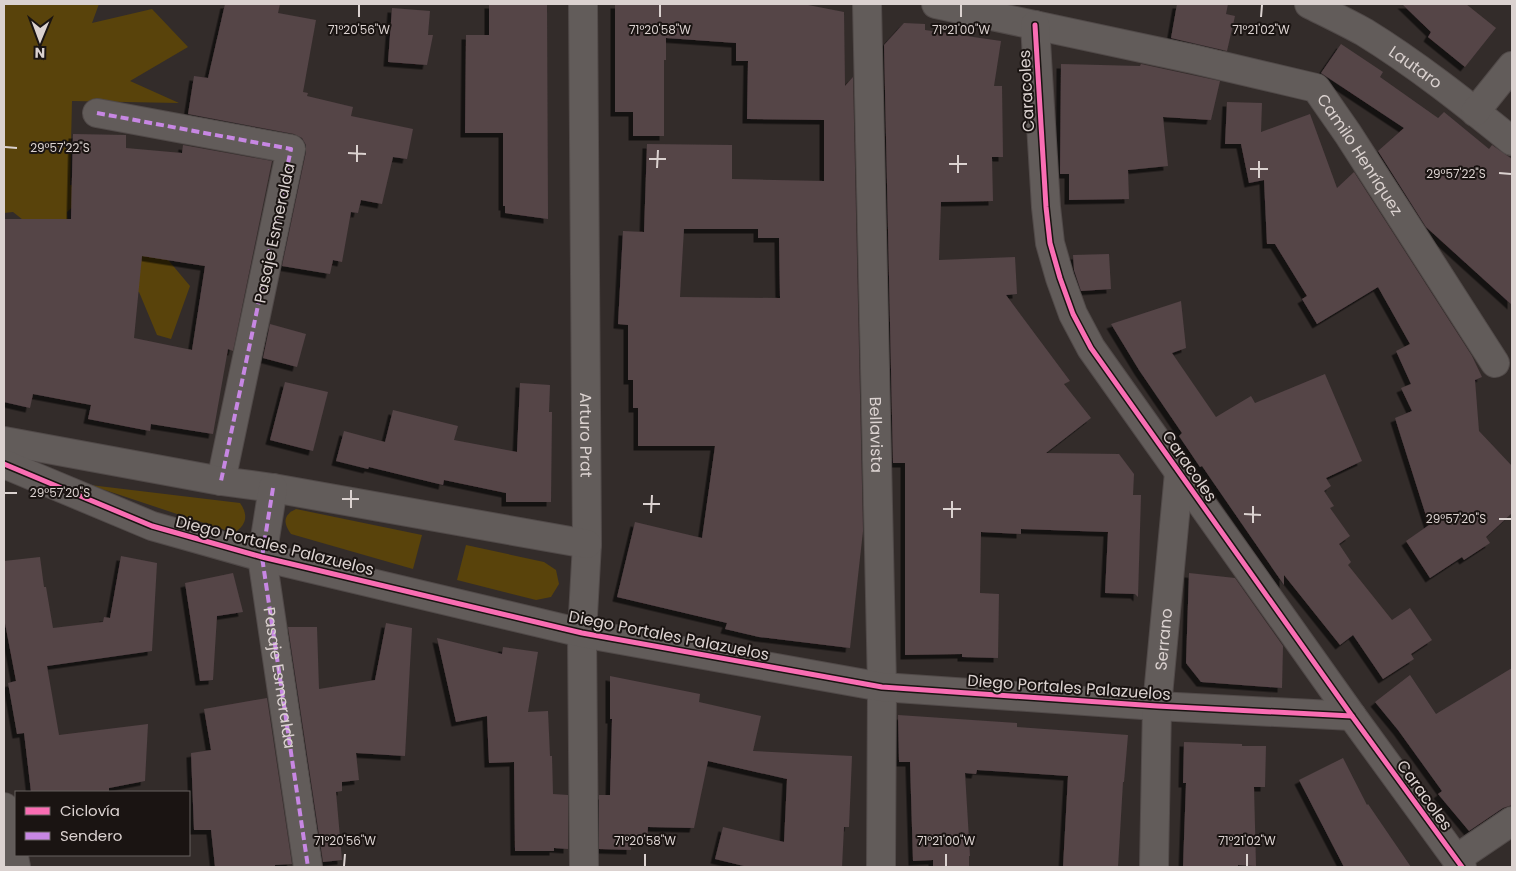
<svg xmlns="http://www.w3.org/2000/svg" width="1516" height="871" font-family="Poppins,sans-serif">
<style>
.green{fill:#59430b}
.building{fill:#554447;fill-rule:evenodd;filter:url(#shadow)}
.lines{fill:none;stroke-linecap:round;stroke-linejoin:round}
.minor-casing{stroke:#514a49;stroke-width:30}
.minor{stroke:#625c5a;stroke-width:28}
.quiet{stroke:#c787e3;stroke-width:4;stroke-dasharray:8 4;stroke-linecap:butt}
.cycleway-casing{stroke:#1a1412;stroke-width:8}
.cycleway{stroke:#f96db3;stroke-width:5}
.ticks{fill:none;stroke:#dbd2d0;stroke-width:2}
.labels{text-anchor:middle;stroke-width:4;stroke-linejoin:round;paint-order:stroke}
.street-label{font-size:16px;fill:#dbd2d0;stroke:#1a1412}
.ticks-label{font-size:12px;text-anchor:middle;fill:#dbd2d0;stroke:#1a1412;stroke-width:4;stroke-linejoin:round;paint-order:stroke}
</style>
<defs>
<filter id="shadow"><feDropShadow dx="-4.5" dy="4.5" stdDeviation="0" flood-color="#0009"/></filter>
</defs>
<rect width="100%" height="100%" fill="#332c2a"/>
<!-- green -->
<g class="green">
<path d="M4,4H99L92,23L152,9L188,47L130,81L179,103L72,101L70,185L93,188L67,212L72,270L159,249L190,286L171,339L157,335L139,292L109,291L41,269L4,266V242L37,231L13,212L4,213Z"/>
<path d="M90,485L240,503C249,516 246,525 234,533Z"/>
<path d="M296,509L422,535L413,569L291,534C283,523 283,515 296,509Z"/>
<path d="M466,545L544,562L556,570L559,584L551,597L536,600L457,580Z"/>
</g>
<!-- building -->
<g class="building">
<path d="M225,4H280L278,13L316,20L303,92L308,93L307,96L353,107L351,116L413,129L407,159L393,157L382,204L361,200L358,213L351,212L342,262L333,260L330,274L282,266L306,152V145L302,138L294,134L188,114L194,76L208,78Z"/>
<path d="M489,4H547L548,219L505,213V206H503V133H465L466,35H489Z"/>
<path d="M615,4H803L844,12L845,86L853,77L863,531L850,648L759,637L725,629L727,623L617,597L635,522L702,538L715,446H638V408H633V380H628V325L618,324L623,231L644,232L647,144L732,145V179L824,181V120L747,119L748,61H736V43L666,38V60H664V136H633V112H615ZM684,229H758V238H779L780,298L680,297Z"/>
<path d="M1177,4H1228L1226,14L1235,16L1227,51L1171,38Z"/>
<path d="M1402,4H1466L1496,28L1465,67L1428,37L1431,32Z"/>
<path d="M392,8L430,11L428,35H433L427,65L388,62Z"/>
<path d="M904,23L925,24V30L1001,41L994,86H1002L1003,157H992L993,201L941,202L939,260L1015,257L1017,294L1006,295L1070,381L1064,384L1091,418L1046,453L1119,454L1134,474L1133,495H1141L1138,597L1135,594L1105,593L1108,532L1021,529V534L981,532L980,593L999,594L998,658L962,657V654L905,655V463H893L884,45Z"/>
<path d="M1341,44L1383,72L1380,77L1438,118L1444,112L1489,149L1492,145L1512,159V305L1426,227L1378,151L1404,128L1321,73Z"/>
<path d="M1061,64L1140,66L1141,64L1220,81L1211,120L1163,117L1168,166L1128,170L1129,199L1069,200V174H1060Z"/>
<path d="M1227,102L1262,103L1261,132L1310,114L1337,188L1354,172L1472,356L1482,377L1475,380L1479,431L1512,466V513L1486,537L1490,543L1464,560L1462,557L1430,578L1406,541L1429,525L1395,418L1412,411L1401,388L1411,384L1396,351L1410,344L1378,287L1317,324L1302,299L1307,296L1275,244H1267L1264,180L1249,183L1241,144H1225Z"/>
<path d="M73,134L126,135V148L182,153L183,145L272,161L233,351L228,349L213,434L151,424L150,431L88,419L91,405L33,394L30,408L4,402V219H71ZM142,256L205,266L192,350L134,338Z"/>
<path d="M1109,254L1111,289L1081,291L1074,270L1073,255Z"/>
<path d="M1181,301L1186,348L1172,353L1216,417L1251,396L1255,403L1325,374L1362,461L1326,478L1331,486L1324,491L1334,506L1330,508L1350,536L1339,544L1351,562L1348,565L1392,620L1410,608L1432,640L1411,654L1414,659L1383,679L1353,635L1340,645L1284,575V585L1202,466L1200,467L1179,436L1182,433L1139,370L1111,324Z"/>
<path d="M270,324L306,334L297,367L263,358Z"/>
<path d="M285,382L328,392L313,451L270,440Z"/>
<path d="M520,383L550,385L549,412H552L551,502H506V493L444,480L443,485L369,467L368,469L336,461L344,431L385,442L393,410L458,426L454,440L517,452Z"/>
<path d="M121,556L157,563L152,651L47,666L59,735L148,724L145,781L109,788V792H31L24,733L17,734L8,683L16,681L4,618V561L40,557L44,587H46L53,628L103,622L104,617L110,618Z"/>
<path d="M233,573L243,612L217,616L213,680L200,681L185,583Z"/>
<path d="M1189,573L1235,578L1283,646L1282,688L1201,682L1186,663Z"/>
<path d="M386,623L412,628L405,756L356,753L359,780L342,782V791L336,792L342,860L323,862L288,627H317L319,689L375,680Z"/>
<path d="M437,638L502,654L503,647L538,652L528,712L548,711L550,756H552L553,794L568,795V849L554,848V851H515L514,762L489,763L487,716L456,722Z"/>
<path d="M1512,668V805L1503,808L1469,831L1438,794L1442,791L1398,730L1375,702L1410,675L1436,714Z"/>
<path d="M610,676L700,694L699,702L761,716L753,751L852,756L849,827H844L842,867H748L715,859L723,827L784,842L787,779L708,761L694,828L648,827L647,842H631V850L599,849V795H610L612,719H610Z"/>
<path d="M267,698L292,864L275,865V867H215L211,830H194L191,753L211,750L204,709Z"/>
<path d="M898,715L1017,723V727L1128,735L1124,782H1123L1118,867H1063L1068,776L977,770L976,774L965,773L970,856H969V867H933V860L913,861L910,762H899Z"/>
<path d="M1184,742L1242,744V746H1266L1265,787H1254L1256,866L1238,865V867H1183L1186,783H1183Z"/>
<path d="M1343,758L1367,805L1368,804L1411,867H1344L1299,780Z"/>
</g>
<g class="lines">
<!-- minor casing -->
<g class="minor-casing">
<g id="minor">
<path id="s1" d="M583,4L587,544L582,633L584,867"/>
<path id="s2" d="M867,4L882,687L881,867"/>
<path id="s3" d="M936,4L1193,59L1316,88L1348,134L1495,363"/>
<path id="s4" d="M1309,4C1327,13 1346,22 1364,32C1416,64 1465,103 1512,141"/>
<path d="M1035,25L1046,207L1050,243L1060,278L1073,314L1091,348L1352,716L1462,867"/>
<path d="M1475,112L1512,66"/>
<path d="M97,113L291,149L221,481"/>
<path d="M4,441L221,481L273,488L587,544"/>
<path d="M4,464L152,526L262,557L582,633L882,687L1157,706L1352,716"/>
<path d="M273,488L262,557L308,867"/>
<path d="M4,807L16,867"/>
<path d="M1456,859L1512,821"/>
<path id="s5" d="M1154,867L1157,706L1179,473"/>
</g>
</g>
<!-- minor -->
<use href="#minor" class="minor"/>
<!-- quiet -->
<g class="quiet">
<path d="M97,113L291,149L221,481"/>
<path id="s6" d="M273,488L262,557L308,867"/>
</g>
<!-- cycleway casing -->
<g class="cycleway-casing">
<g id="cycleway">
<path d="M1035,25L1046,207L1050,243L1060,278L1073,314L1091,348L1352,716L1462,867"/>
<path d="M4,464L152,526L262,557L582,633L882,687L1157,706L1352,716"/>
</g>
</g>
<!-- cycleway -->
<use href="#cycleway" class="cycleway"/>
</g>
<!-- ticks -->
<path class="ticks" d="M359,17V5M660,17V5M961,17V5M1261,17L1262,5M5,147L17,148M348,153L366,154M649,159H666M357,162V145M949,164H967M657,168L658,150M1250,169H1268M958,173V155M1499,173L1511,174M1259,178V161M5,493H17M342,499H359M643,504H660M351,508V490M943,509H961M651,513L652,495M1244,514L1261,515M952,518V501M1499,519H1511M1253,523V506M344,866L345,854M645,866V854M946,866V854M1247,866V854"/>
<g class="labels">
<!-- street labels -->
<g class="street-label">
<text dy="6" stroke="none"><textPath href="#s4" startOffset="124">Lautaro</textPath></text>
<text transform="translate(1026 91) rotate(-93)" y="6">Caracoles</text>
<text dy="6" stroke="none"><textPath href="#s3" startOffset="469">Camilo Henríquez</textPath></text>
<text transform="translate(274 233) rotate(-78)" y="6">Pasaje Esmeralda</text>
<text dy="6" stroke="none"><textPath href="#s2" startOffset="431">Bellavista</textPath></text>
<text dy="6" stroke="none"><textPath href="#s1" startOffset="431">Arturo Prat</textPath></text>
<text transform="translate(1190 466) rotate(55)" y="6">Caracoles</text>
<text transform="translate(275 545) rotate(14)" y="6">Diego Portales Palazuelos</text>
<text transform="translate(669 635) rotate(11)" y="6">Diego Portales Palazuelos</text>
<text dy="6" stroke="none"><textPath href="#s5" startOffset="228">Serrano</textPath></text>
<text dy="6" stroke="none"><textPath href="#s6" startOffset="192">Pasaje Esmeralda</textPath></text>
<text transform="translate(1069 687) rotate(4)" y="6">Diego Portales Palazuelos</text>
<text transform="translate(1425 795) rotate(54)" y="6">Caracoles</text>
</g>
</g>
<g class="ticks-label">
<text x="359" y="34">71°20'56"W</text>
<text x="660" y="34">71°20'58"W</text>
<text x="961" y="34">71°21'00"W</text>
<text x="1261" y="34">71°21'02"W</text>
<text x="60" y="152">29°57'22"S</text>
<text x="1456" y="178">29°57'22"S</text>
<text x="60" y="497">29°57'20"S</text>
<text x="1456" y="523">29°57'20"S</text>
<text x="345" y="845">71°20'56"W</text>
<text x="645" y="845">71°20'58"W</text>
<text x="946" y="845">71°21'00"W</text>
<text x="1247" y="845">71°21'02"W</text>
</g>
<!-- border -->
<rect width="1516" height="871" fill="none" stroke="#dbd2d0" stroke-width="10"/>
<!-- legend -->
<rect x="15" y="791" width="175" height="65" fill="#1a1412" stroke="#67605e"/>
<rect x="25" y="807" width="25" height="8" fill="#f96db3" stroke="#67605e"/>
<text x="60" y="816" font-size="15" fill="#dbd2d0">Ciclovía</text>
<rect x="25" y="832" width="25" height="8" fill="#c787e3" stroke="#67605e"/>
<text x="60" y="841" font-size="15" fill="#dbd2d0">Sendero</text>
<!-- north arrow -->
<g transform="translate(40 40) rotate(181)" stroke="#1a1412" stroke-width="4" paint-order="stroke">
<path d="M0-4L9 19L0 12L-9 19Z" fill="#dbd2d0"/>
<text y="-8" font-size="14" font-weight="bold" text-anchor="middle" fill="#dbd2d0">N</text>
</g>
</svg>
